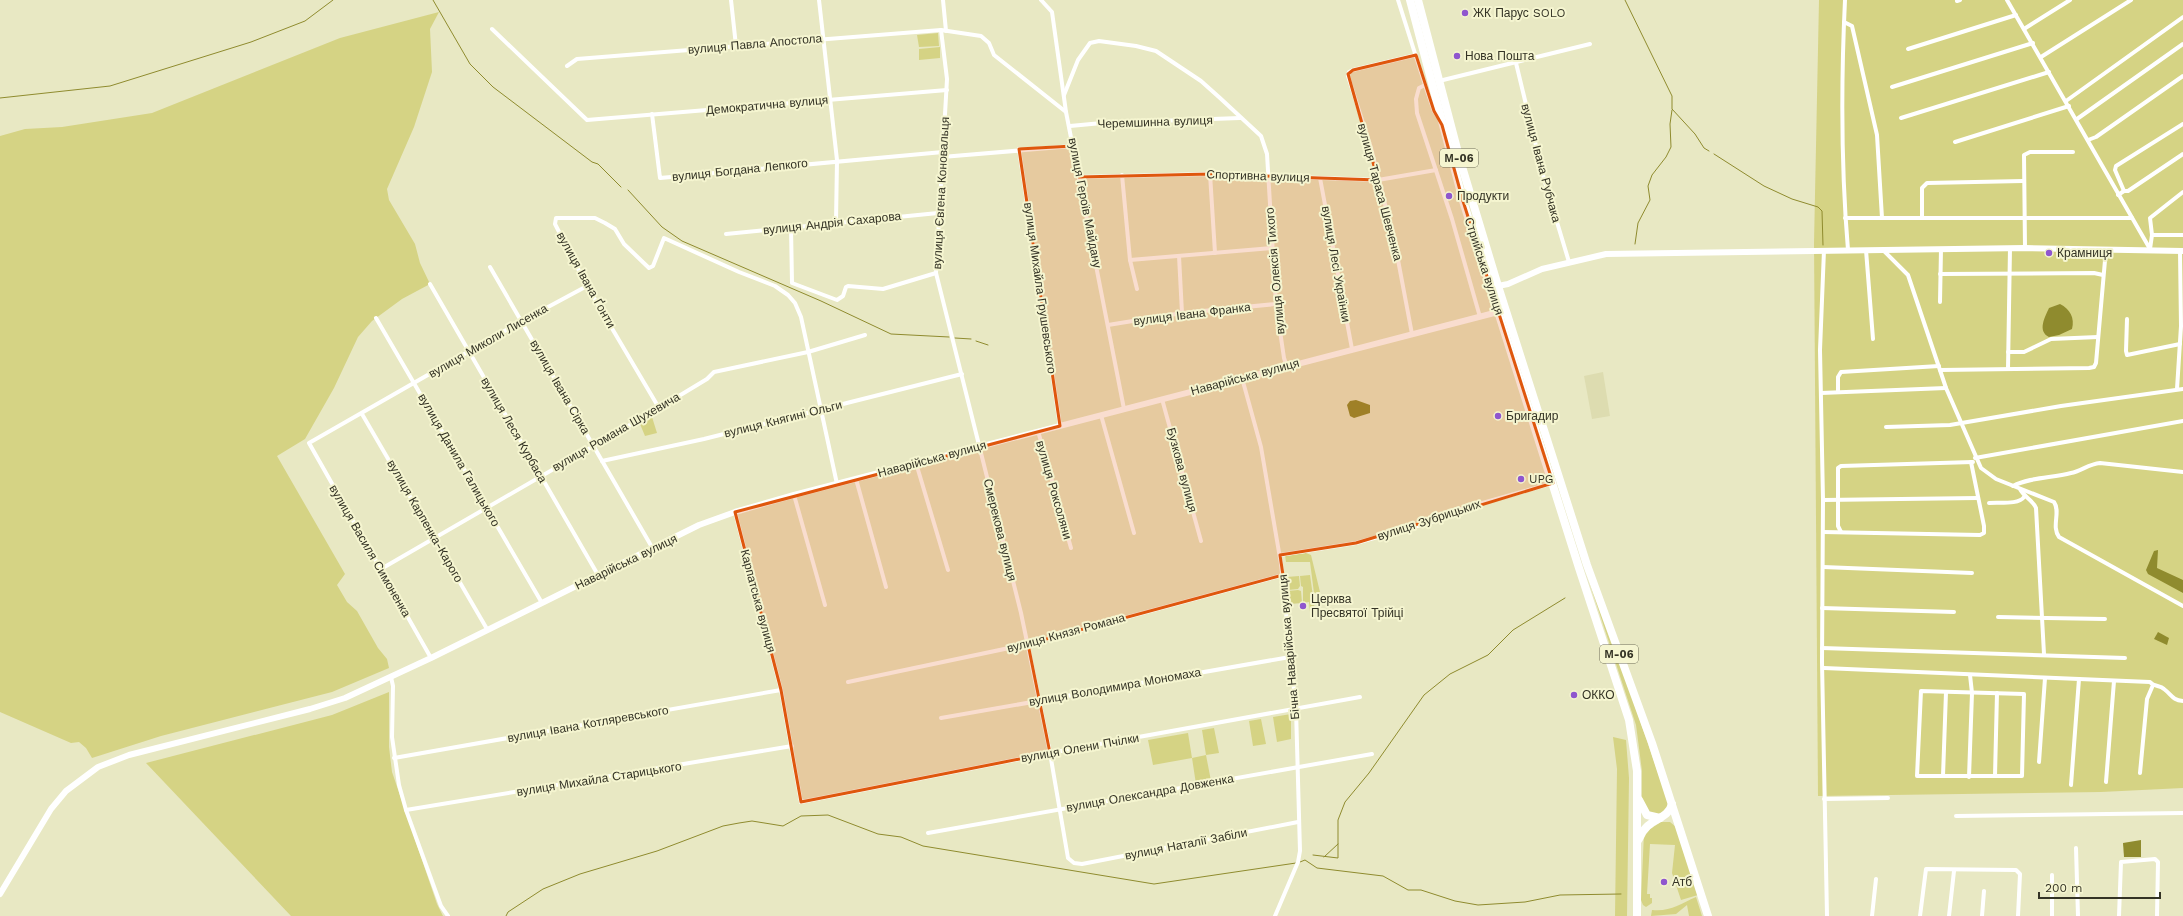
<svg xmlns="http://www.w3.org/2000/svg" width="2183" height="916" font-family="'Work Sans',sans-serif">
<style>
.built{fill:#dddcb0}
.green{fill:#d5d384}
.water{fill:#8f8b2e}
.lines{fill:none;stroke-linecap:round;stroke-linejoin:round}
.stream{stroke:#8f8b2e;stroke-width:1}
.street{stroke:#fff;stroke-width:4}
.secondary{stroke:#fff;stroke-width:6}
.highway{stroke:#fff;stroke-width:8}
.marked{fill:#df570d;fill-opacity:0.2;stroke:#df570d;stroke-width:3;stroke-linejoin:round}
.poi-dot{fill:#8f56ce;stroke:#f5f5d0;stroke-width:1.5}
.labels{text-anchor:middle;stroke-width:4;stroke-linejoin:round;paint-order:stroke}
.shield{fill:#f5f5d0;stroke:#6e6d58;stroke-width:1}
.shield-label{font-size:11px;font-weight:bold;fill:#343325}
.poi-label{font-size:12px;fill:#343325;stroke:#f5f5d0;text-anchor:start}
.street-label{font-size:12px;fill:#343325;stroke:#f5f5d0}
</style>
<rect width="100%" height="100%" fill="#e8e8c3"/>
<!-- built -->
<path class="built" d="M1603,372L1610,416L1592,419L1584,376Z"/>
<!-- green -->
<g class="green">
<path d="M1819,0H2183V788L2101,792L1818,796L1814,243Z"/>
<path d="M439,12L430,29L432,72L414,127L387,189L389,200L415,244L420,263L430,284L402,299L372,321L358,337L334,388L305,439L277,456L345,574L337,585L347,602L357,611L378,648L387,659L389,668L332,692L161,736L92,758L86,748L79,742L71,743L0,712V136L25,129L62,127L152,113L340,38Z"/>
<path d="M938,33L939,46L919,47L917,35Z"/>
<path d="M940,47V58L919,60V49Z"/>
<path d="M1533,410L1668,802C1668,812 1660,815 1651,815L1642,802V771L1636,725Z"/>
<path d="M652,417L657,433L645,436L640,424Z"/>
<path d="M1306,553L1311,555L1320,592L1314,593L1310,562H1286L1285,555Z"/>
<path d="M1310,575L1315,611L1310,612L1309,602L1303,603V587L1301,586L1300,576Z"/>
<path d="M1299,576L1300,586L1298,589L1288,590L1287,577Z"/>
<path d="M1298,590L1301,591L1302,603L1290,604L1288,591Z"/>
<path d="M389,692V747L392,772L437,904L443,916H291L146,763L332,715Z"/>
<path d="M1291,714V739L1277,742L1273,717Z"/>
<path d="M1261,719L1266,744L1253,746L1249,721Z"/>
<path d="M1214,728L1219,753L1206,755L1211,781L1196,784L1192,758L1153,765L1148,740L1188,733L1192,758L1206,755L1202,730Z"/>
<path d="M1613,737L1626,740L1629,778L1627,916H1615L1617,769Z"/>
<path d="M1661,822H1670L1676,827L1698,895L1681,900L1672,873L1675,845L1650,844L1647,894H1650V898H1652V903L1646,907L1643,905L1641,900L1644,833Z"/>
<path d="M1696,897L1702,916H1689L1687,905L1676,914L1651,916L1652,910C1670,912 1680,904 1696,897Z"/>
</g>
<!-- water -->
<g class="water">
<path d="M2060,304C2070,309 2075,318 2072,329L2059,335L2049,337C2037,331 2045,317 2049,308Z"/>
<path d="M1356,400L1370,405V413L1354,418L1350,416L1347,405L1350,401Z"/>
<path d="M2158,550L2157,568L2183,580V593L2148,574L2146,570L2154,551Z"/>
<path d="M2158,632L2169,638L2167,645L2154,639Z"/>
<path d="M2141,840V857H2124L2123,843Z"/>
</g>
<g class="lines">
<!-- stream -->
<g class="stream">
<path d="M433,0L470,64L493,87L592,162L598,164L621,187"/>
<path d="M1625,0L1672,96V109L1695,134L1704,148L1709,151"/>
<path d="M0,98L110,86L251,42L305,21L333,0"/>
<path d="M1714,154L1764,186L1792,199L1818,207L1822,211L1823,245"/>
<path d="M628,190L662,227L682,241L821,301L891,334L949,337"/>
<path d="M1635,244L1638,223L1650,200L1648,186L1652,175L1666,157L1671,147L1670,124L1672,110"/>
<path d="M955,338L971,339"/>
<path d="M976,341L988,345"/>
<path d="M1313,855L1338,858V820L1345,802L1369,773L1424,695L1450,674L1488,655L1513,630L1565,598"/>
<path d="M1324,857L1338,844"/>
<path d="M1300,862L1305,860L1317,868L1383,876L1408,890H1421L1455,901L1478,905L1525,902L1560,895L1621,894"/>
<path d="M506,916L508,912L543,889L580,874L657,851L723,826L739,823L752,821L783,826L801,816L828,815L878,834L901,837L923,846L1154,884L1296,863"/>
</g>
<!-- street -->
<g class="street">
<path d="M731,0L736,46"/>
<path d="M819,0L837,160L836,222"/>
<path d="M943,0L946,31"/>
<path d="M1041,0L1052,12L1066,112L1124,409"/>
<path d="M1398,0L1425,85L1434,111L1439,118"/>
<path d="M1845,0C1841,83 1841,167 1848,250"/>
<path d="M2007,0L2150,249"/>
<path d="M1957,1L1960,0"/>
<path d="M1844,22L1852,26L1877,135L1882,218"/>
<path d="M492,29L587,120L947,90"/>
<path d="M2024,29L2070,0"/>
<path d="M941,30L947,79L936,273L1021,613L1050,753L1068,858L1074,863L1082,864L1298,822"/>
<path d="M1908,49L2016,15"/>
<path d="M2041,57L2131,0"/>
<path d="M1516,63L1544,179L1569,262"/>
<path d="M567,66L577,59L941,30L981,36L989,43L994,55L1066,112"/>
<path d="M1439,81L1590,44"/>
<path d="M1425,85L1419,88L1416,99L1417,113L1452,219L1480,317"/>
<path d="M1892,87L2033,43"/>
<path d="M1064,95L1078,60L1090,43L1099,41L1136,46L1156,51L1201,81L1220,98L1261,136L1267,154L1276,304L1284,358L1287,367"/>
<path d="M2066,101L2183,17"/>
<path d="M652,114L660,178L943,152"/>
<path d="M1901,118L2049,72"/>
<path d="M2077,119L2183,44"/>
<path d="M1070,126L1102,123L1240,118"/>
<path d="M2088,140L2096,137L2183,76"/>
<path d="M1955,142L2069,106"/>
<path d="M1019,149L1060,426"/>
<path d="M942,157L1073,146"/>
<path d="M1210,174L1215,253"/>
<path d="M1122,175L1130,260L1137,289"/>
<path d="M1079,177L1210,174L1378,180L1436,170"/>
<path d="M1320,178L1352,349"/>
<path d="M2124,191L2115,170L2116,166L2183,124"/>
<path d="M2118,195L2124,191H2128L2183,154"/>
<path d="M1845,218H2132"/>
<path d="M1922,218V188L1927,183L2023,181"/>
<path d="M791,227L792,283L837,300L843,296L846,287L848,286L883,289L936,273"/>
<path d="M726,234L938,213"/>
<path d="M2152,235H2183"/>
<path d="M2025,248L2024,155L2030,152H2073"/>
<path d="M2150,249L2152,235L2150,218L2183,192"/>
<path d="M1824,250L1820,350L1823,500L1822,662L1827,916"/>
<path d="M1866,250L1873,339"/>
<path d="M1883,250L1908,275L1946,388L1981,468L1996,479L2054,502C2061,512 2051,526 2059,537L2183,606"/>
<path d="M1179,256L1182,313"/>
<path d="M1130,260L1272,248"/>
<path d="M490,267L653,549"/>
<path d="M1940,274L2094,273L2103,275"/>
<path d="M430,284L598,575"/>
<path d="M1940,302L1941,249"/>
<path d="M376,318L542,603"/>
<path d="M2127,319L2126,351L2127,355L2180,344"/>
<path d="M1108,325L1182,313L1276,304"/>
<path d="M1412,334L1395,244L1371,148L1348,76L1349,72L1353,70L1416,55"/>
<path d="M2008,352H2024L2051,339L2098,337"/>
<path d="M2008,369L2010,248"/>
<path d="M1940,370L2089,368L2094,367L2096,363L2106,249"/>
<path d="M1242,378L1261,447L1281,564L1296,709L1300,851L1298,862L1275,916"/>
<path d="M2177,389L2181,326L2180,251"/>
<path d="M1838,392V377L1841,372L1939,366"/>
<path d="M1821,393L1946,388"/>
<path d="M1162,399L1201,541"/>
<path d="M659,408L587,286L555,224L556,218H595L605,223L615,229L624,244L649,268L653,266L664,238L739,272L775,286L788,295L795,303L801,317L837,484"/>
<path d="M362,414L487,629"/>
<path d="M1101,415L1134,533"/>
<path d="M1886,427L1950,425L2061,406L2183,389"/>
<path d="M1038,431L1071,548"/>
<path d="M1975,458L2183,421"/>
<path d="M602,461L704,439L962,374"/>
<path d="M916,463L948,570"/>
<path d="M856,479L886,587"/>
<path d="M2013,486C2030,477 2052,478 2071,473C2081,471 2089,464 2100,463L2183,472"/>
<path d="M2020,489C2024,497 2033,500 2036,508L2044,654"/>
<path d="M794,495L825,605"/>
<path d="M1823,500L1978,498"/>
<path d="M1989,503C1998,502 2019,505 2024,497"/>
<path d="M735,512L781,690L801,802L802,801"/>
<path d="M1823,532L1980,535L1984,533V526L1971,462"/>
<path d="M1841,532L1838,526V468L1841,466L1973,462"/>
<path d="M1280,555L1356,543L1435,521L1447,513L1553,483"/>
<path d="M1823,567L1972,573"/>
<path d="M381,569L659,408L707,379L714,372L808,352L865,335"/>
<path d="M1822,608L1954,612"/>
<path d="M1998,617L2105,619"/>
<path d="M1822,648L2125,658"/>
<path d="M431,658L309,443L522,321L587,286"/>
<path d="M1824,668L2150,682C2154,687 2160,685 2164,689C2172,695 2172,700 2183,701"/>
<path d="M391,677L393,686L392,737L399,785L406,810L441,906L448,916"/>
<path d="M848,682L1028,644L1283,575"/>
<path d="M1921,691L2024,694L2022,776H1917Z"/>
<path d="M941,718L1290,657"/>
<path d="M394,758L781,690"/>
<path d="M2039,762L2045,678"/>
<path d="M2140,773L2147,699L2153,685"/>
<path d="M1943,776L1946,692"/>
<path d="M1995,776L1997,693"/>
<path d="M1969,777L1972,693L1970,675"/>
<path d="M2106,782L2114,681"/>
<path d="M2071,785L2079,679"/>
<path d="M1824,799L1888,798"/>
<path d="M801,802L1050,753L1360,697"/>
<path d="M406,810L792,746"/>
<path d="M1956,816L2183,813"/>
<path d="M928,833L1372,754"/>
<path d="M2076,848L2078,916"/>
<path d="M1872,916L1876,879"/>
<path d="M1920,916L1926,869L2016,870L2020,874L2018,916"/>
<path d="M1949,916L1954,871"/>
<path d="M1982,916L1984,891"/>
<path d="M2052,916V875"/>
<path d="M2119,916L2121,862L2155,859L2158,862L2157,916"/>
</g>
<!-- secondary -->
<g class="secondary">
<path d="M1498,286L1508,284L1542,269L1606,254L2025,248L2183,251"/>
<path d="M0,894L51,809L66,791L98,767L129,755L310,709L345,698L431,658L699,525L735,512L794,495L1498,312"/>
</g>
<!-- highway -->
<g class="highway">
<path d="M1410,0L1463,201L1579,568L1629,720L1637,771V916"/>
<path d="M1418,0L1460,160L1498,286L1587,565L1652,743L1708,916"/>
<path d="M1639,800L1647,815L1660,818"/>
<path d="M1639,839C1648,816 1667,822 1672,804"/>
</g>
</g>
<!-- marked area -->
<path class="marked" d="M1416,55L1434,111L1442,125L1463,201L1553,483L1356,543L1280,555L1283,575L1028,644L1050,753L801,802L781,690L735,512L1060,426L1019,149L1073,146L1079,177L1210,174L1378,180L1348,74L1353,70Z"/>
<!-- markers -->
<g class="poi-dot">
<circle cx="1465" cy="13" r="4"/>
<circle cx="1457" cy="56" r="4"/>
<circle cx="1449" cy="196" r="4"/>
<circle cx="2049" cy="253" r="4"/>
<circle cx="1498" cy="416" r="4"/>
<circle cx="1521" cy="479" r="4"/>
<circle cx="1303" cy="606" r="4"/>
<circle cx="1574" cy="695" r="4"/>
<circle cx="1664" cy="882" r="4"/>
</g>
<g class="labels">
<!-- shield labels -->
<g class="shield">
<rect x="1440" y="149" width="38" height="18" rx="3"/>
<rect x="1600" y="645" width="38" height="18" rx="3"/>
</g>
<g class="shield-label">
<text x="1459" y="162">М-06</text>
<text x="1619" y="658">М-06</text>
</g>
<!-- poi labels -->
<g class="poi-label">
<text x="1473" y="17">ЖК Парус SOLO</text>
<text x="1465" y="60">Нова Пошта</text>
<text x="1457" y="200">Продукти</text>
<text x="2057" y="257">Крамниця</text>
<text x="1506" y="420">Бригадир</text>
<text x="1529" y="483">UPG</text>
<text x="1311" y="603">Церква<tspan x="1311" dy="14">Пресвятої Трійці</tspan></text>
<text x="1582" y="699">ОККО</text>
<text x="1672" y="886">Атб</text>
</g>
<!-- street labels -->
<g class="street-label">
<text transform="translate(755 44) rotate(-5)" y="4">вулиця Павла Апостола</text>
<text transform="translate(767 105) rotate(-5)" y="4">Демократична вулиця</text>
<text transform="translate(1155 122) rotate(-2)" y="4">Черемшинна вулиця</text>
<text transform="translate(1541 163) rotate(75)" y="4">вулиця Івана Рубчака</text>
<text transform="translate(740 170) rotate(-6)" y="4">вулиця Богдана Лепкого</text>
<text transform="translate(1258 176) rotate(2)" y="4">Спортивна вулиця</text>
<text transform="translate(1380 192) rotate(75)" y="4">вулиця Тараса Шевченка</text>
<text transform="translate(941 193) rotate(-87)" y="4">вулиця Євгена Коновальця</text>
<text transform="translate(1085 203) rotate(79)" y="4">вулиця Героїв Майдану</text>
<text transform="translate(832 223) rotate(-6)" y="4">вулиця Андрія Сахарова</text>
<text transform="translate(1336 264) rotate(80)" y="4">вулиця Лесі Українки</text>
<text transform="translate(1484 266) rotate(72)" y="4">Стрийська вулиця</text>
<text transform="translate(1275 271) rotate(-95)" y="4">вулиця Олексія Тихого</text>
<text transform="translate(586 280) rotate(61)" y="4">вулиця Івана Ґонти</text>
<text transform="translate(1040 288) rotate(82)" y="4">вулиця Михайла Грушевського</text>
<text transform="translate(1192 314) rotate(-7)" y="4">вулиця Івана Франка</text>
<text transform="translate(488 341) rotate(-30)" y="4">вулиця Миколи Лисенка</text>
<text transform="translate(1245 377) rotate(-15)" y="4">Наварійська вулиця</text>
<text transform="translate(560 387) rotate(60)" y="4">вулиця Івана Сірка</text>
<text transform="translate(783 419) rotate(-14)" y="4">вулиця Княгині Ольги</text>
<text transform="translate(514 430) rotate(60)" y="4">вулиця Леся Курбаса</text>
<text transform="translate(616 432) rotate(-30)" y="4">вулиця Романа Шухевича</text>
<text transform="translate(932 459) rotate(-15)" y="4">Наварійська вулиця</text>
<text transform="translate(459 460) rotate(60)" y="4">вулиця Данила Галицького</text>
<text transform="translate(1182 470) rotate(75)" y="4">Бузкова вулиця</text>
<text transform="translate(1054 490) rotate(74)" y="4">вулиця Роксоляни</text>
<text transform="translate(1429 520) rotate(-18)" y="4">вулиця Зубрицьких</text>
<text transform="translate(425 521) rotate(60)" y="4">вулиця Карпенка-Карого</text>
<text transform="translate(1000 530) rotate(76)" y="4">Смерекова вулиця</text>
<text transform="translate(370 551) rotate(60)" y="4">вулиця Василя Симоненка</text>
<text transform="translate(626 562) rotate(-26)" y="4">Наварійська вулиця</text>
<text transform="translate(758 601) rotate(75)" y="4">Карпатська вулиця</text>
<text transform="translate(1066 633) rotate(-15)" y="4">вулиця Князя Романа</text>
<text transform="translate(1289 647) rotate(-95)" y="4">Бічна Наварійська вулиця</text>
<text transform="translate(1115 687) rotate(-10)" y="4">вулиця Володимира Мономаха</text>
<text transform="translate(588 724) rotate(-10)" y="4">вулиця Івана Котляревського</text>
<text transform="translate(1080 748) rotate(-10)" y="4">вулиця Олени Пчілки</text>
<text transform="translate(599 779) rotate(-9)" y="4">вулиця Михайла Старицького</text>
<text transform="translate(1150 793) rotate(-10)" y="4">вулиця Олександра Довженка</text>
<text transform="translate(1186 844) rotate(-11)" y="4">вулиця Наталії Забіли</text>
</g>
</g>
<!-- scale -->
<path d="M2039 892v6h121v-6" fill="none" stroke="#343325" stroke-width="2"/>
<text x="2045" y="892" font-size="12" fill="#343325" stroke="#f5f5d0" stroke-width="3" paint-order="stroke">200 m</text>
</svg>
